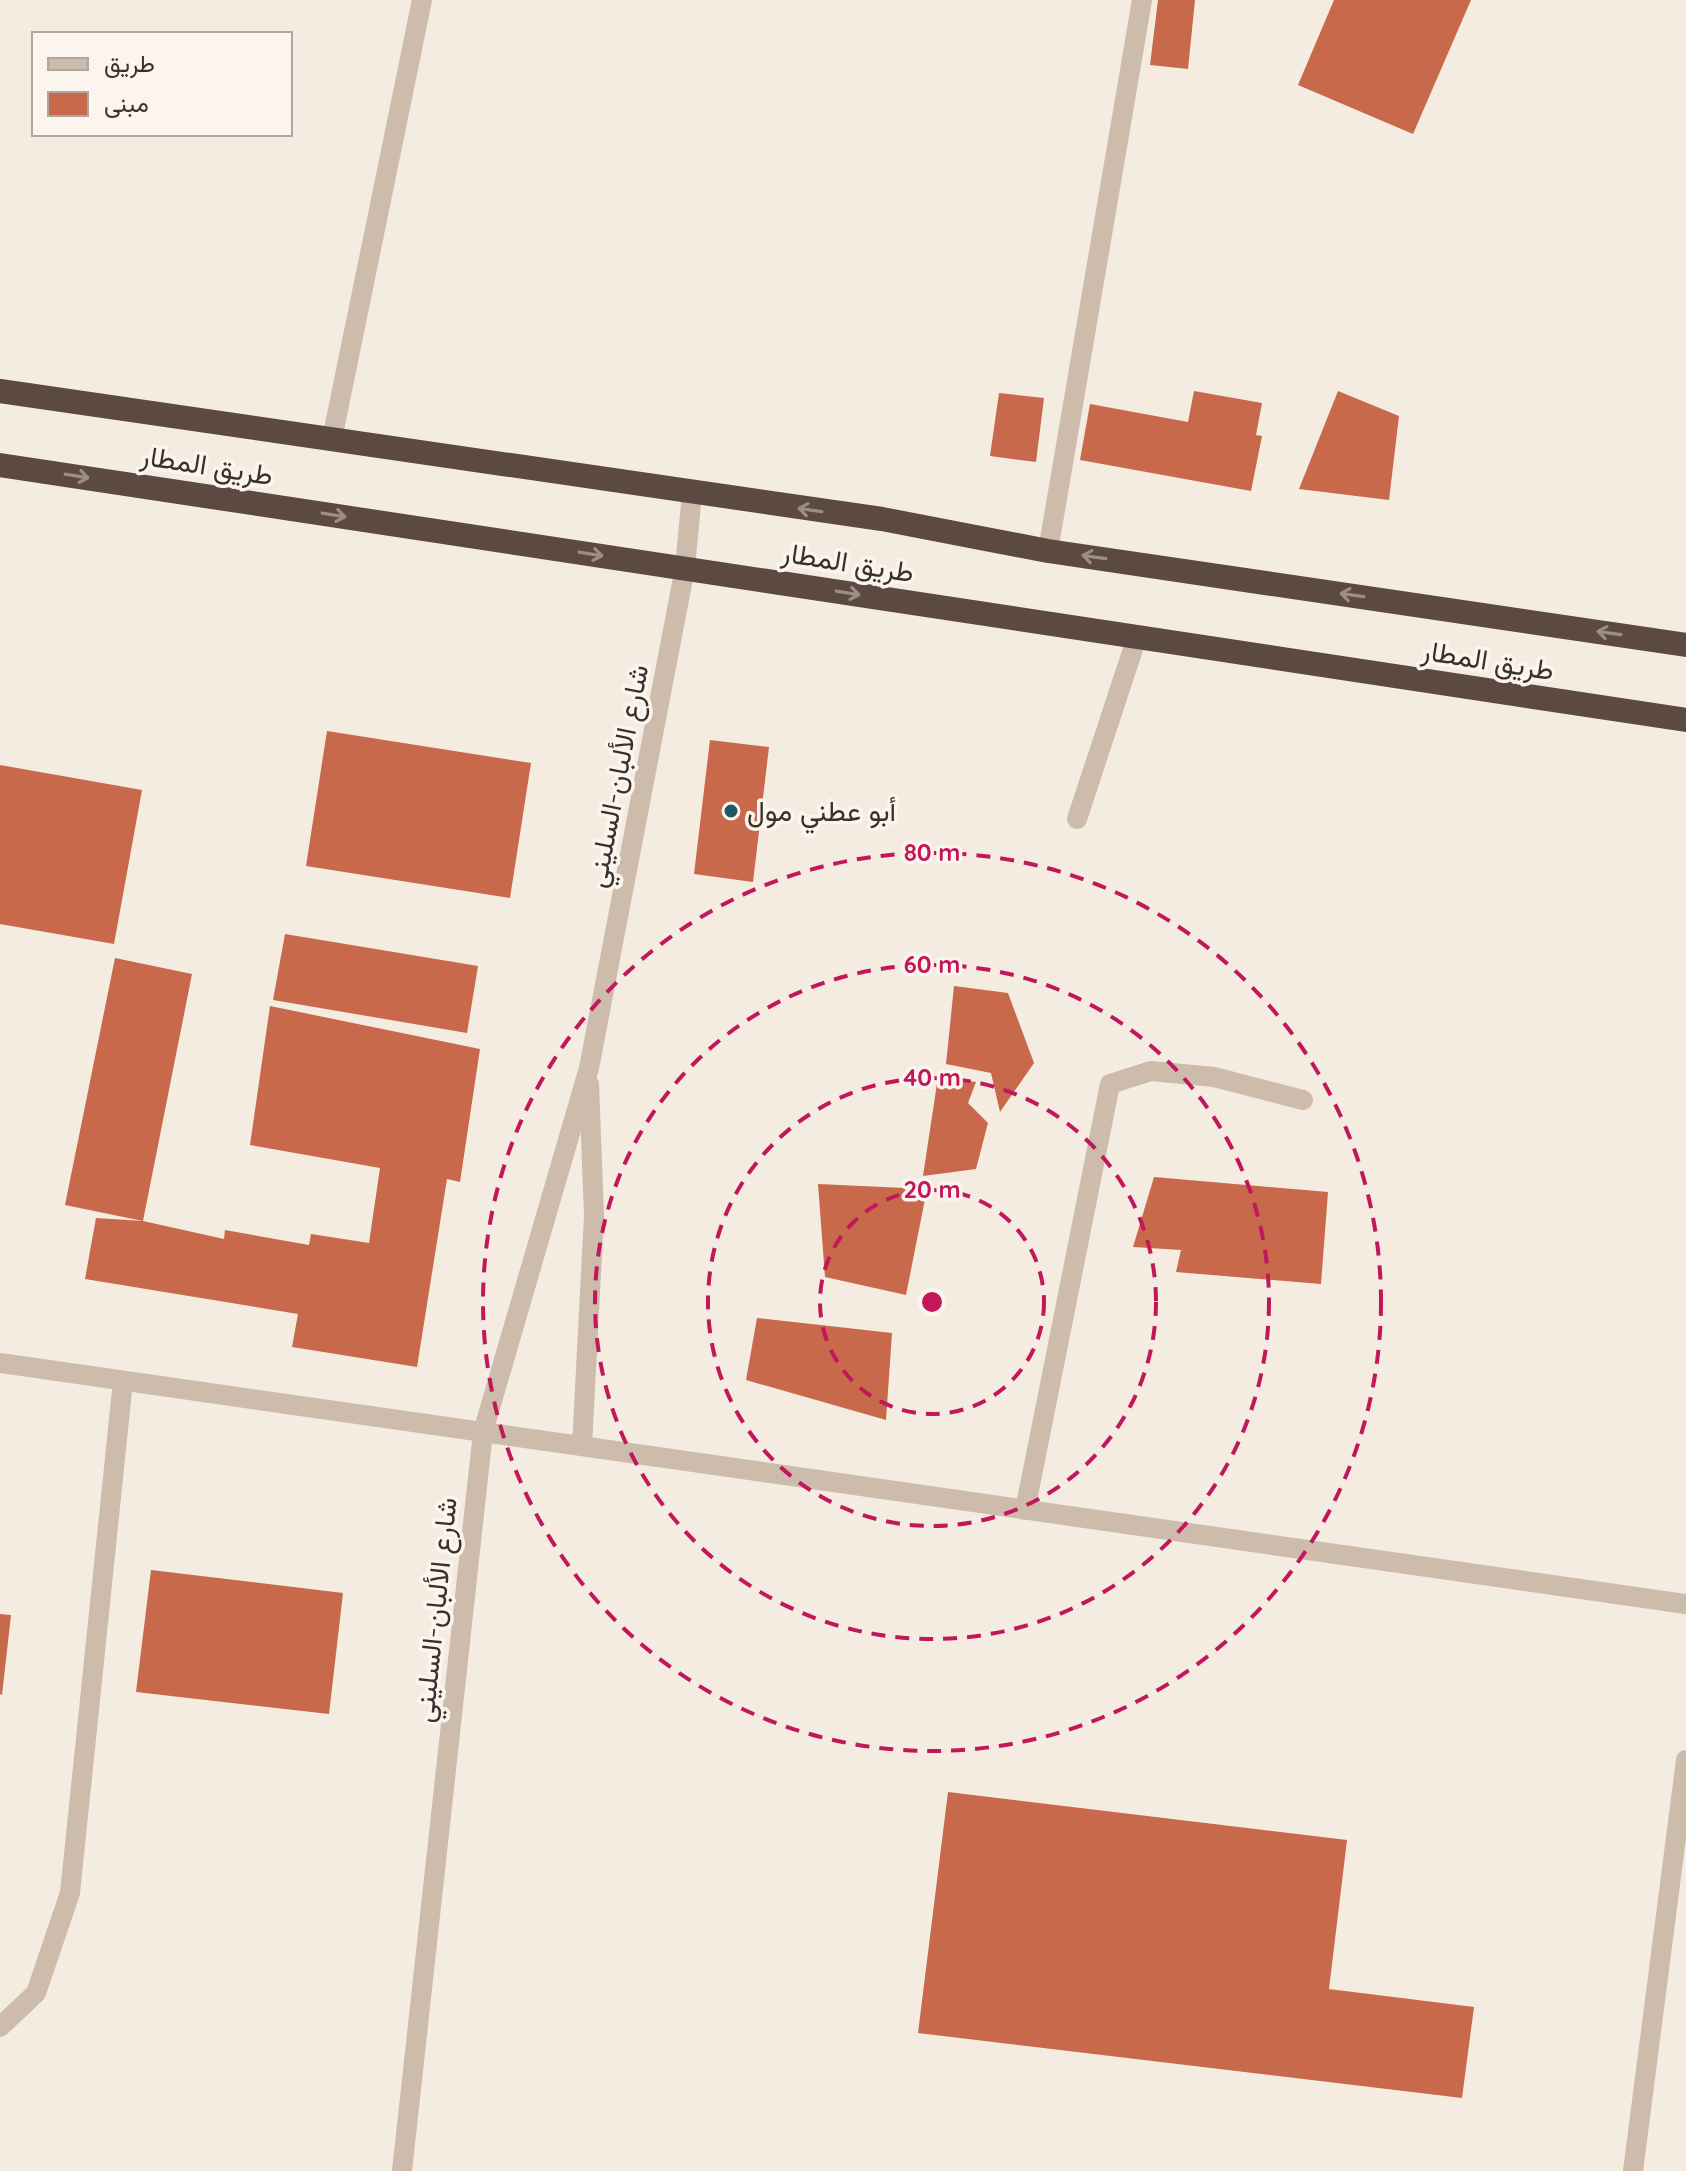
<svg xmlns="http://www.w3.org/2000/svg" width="1686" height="2171" font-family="Quicksand,Vazirmatn,sans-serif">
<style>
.building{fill:#c8694b}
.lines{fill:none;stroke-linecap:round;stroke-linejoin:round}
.minor{stroke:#cdbbac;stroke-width:20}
.highway{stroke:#5c4a42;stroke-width:24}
.oneway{stroke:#9c8e87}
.ring{fill:none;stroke:#c2185b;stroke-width:4;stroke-dasharray:14 10}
.poi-dot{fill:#1f5a5e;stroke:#fbf5ee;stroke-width:3}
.labels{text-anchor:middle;stroke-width:7;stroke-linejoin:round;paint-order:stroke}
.street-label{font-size:28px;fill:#3b302b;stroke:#fbf5ee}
.poi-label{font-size:28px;fill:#3b302b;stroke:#fbf5ee;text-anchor:start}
.centre{fill:#c2185b;stroke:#fbf5ee;stroke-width:4}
.ring-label{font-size:24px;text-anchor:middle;font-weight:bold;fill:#c2185b;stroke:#fbf5ee;stroke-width:7;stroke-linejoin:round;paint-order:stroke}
</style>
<rect width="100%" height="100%" fill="#f4ebe1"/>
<!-- building -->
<g class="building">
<path d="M1158,0H1195L1188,69L1150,65Z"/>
<path d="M1334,0H1471L1413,134L1298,85Z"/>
<path d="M1194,391L1262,403L1256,435L1262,436L1251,491L1080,460L1090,404L1188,422Z"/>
<path d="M1338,391L1399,416L1389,500L1299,489Z"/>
<path d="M999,393L1044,398L1036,462L990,456Z"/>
<path d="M327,731L531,763L510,898L306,866Z"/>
<path d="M710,740L769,747L753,882L694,874Z"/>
<path d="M0,765L142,790L114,944L0,924Z"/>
<path d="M285,934L478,966L467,1033L273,1000Z"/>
<path d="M115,958L192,974L143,1221L224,1239L225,1230L309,1245L311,1234L369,1243L380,1168L250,1145L270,1006L480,1049L460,1182L447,1179L417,1367L292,1347L298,1314L85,1279L96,1218L143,1221L65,1205Z"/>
<path d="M954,986L1008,993L1034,1063L1000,1112L991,1073L946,1064Z"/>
<path d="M938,1077L976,1082L968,1103L988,1123L976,1169L923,1176Z"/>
<path d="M1154,1177L1328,1192L1321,1284L1176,1272L1181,1250L1133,1247Z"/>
<path d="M818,1184L927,1189L906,1295L825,1277Z"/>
<path d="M757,1318L892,1333L886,1420L746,1380Z"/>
<path d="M151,1570L343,1593L329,1714L136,1692Z"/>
<path d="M0,1614L11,1615L2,1695L0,1694Z"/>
<path d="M948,1792L1347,1840L1329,1989L1474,2007L1462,2098L918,2033Z"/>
</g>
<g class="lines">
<!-- minor -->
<g class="minor">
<path d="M332,439L422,0"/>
<path d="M1048,551L1142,0"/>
<path d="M1077,819L1137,637"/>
<path d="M0,1363L1686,1604"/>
<path d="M582,1446L594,1216L589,1084"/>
<path d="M1025,1510L1110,1084L1151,1071L1214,1077L1303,1100"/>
<path d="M0,2027L36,1993L70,1893L123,1381"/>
<path d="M402,2171L483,1432L589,1068L685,568L692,493"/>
<path d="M1633,2171L1686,1760"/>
</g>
<!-- highway -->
<g class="highway">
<path d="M0,391L882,519L1048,551L1686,645"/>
<path d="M0,465L1686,720"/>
</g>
</g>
<!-- one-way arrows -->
<defs><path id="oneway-shaft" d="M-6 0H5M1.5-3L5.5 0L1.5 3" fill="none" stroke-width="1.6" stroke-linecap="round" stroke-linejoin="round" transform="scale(2)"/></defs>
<g class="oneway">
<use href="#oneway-shaft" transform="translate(77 476) rotate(9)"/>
<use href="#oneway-shaft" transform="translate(810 510) rotate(-172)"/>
<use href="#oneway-shaft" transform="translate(334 515) rotate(9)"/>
<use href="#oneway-shaft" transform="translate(591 554) rotate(9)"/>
<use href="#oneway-shaft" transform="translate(1094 557) rotate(-172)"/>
<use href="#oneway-shaft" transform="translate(848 593) rotate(9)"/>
<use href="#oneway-shaft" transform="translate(1352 595) rotate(-172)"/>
<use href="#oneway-shaft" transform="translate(1609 633) rotate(-172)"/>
</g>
<!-- distance rings -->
<g class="ring">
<circle cx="932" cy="1302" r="112"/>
<circle cx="932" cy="1302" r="224"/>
<circle cx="932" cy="1302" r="337"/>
<circle cx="932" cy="1302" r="449"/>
</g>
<!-- markers -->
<circle class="poi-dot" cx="731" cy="811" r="8"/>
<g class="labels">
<!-- street labels -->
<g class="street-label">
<text transform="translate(207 465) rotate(9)" y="10">طريق المطار</text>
<text transform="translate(848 562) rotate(9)" y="10">طريق المطار</text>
<text transform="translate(1488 660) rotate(9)" y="10">طريق المطار</text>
<text transform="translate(617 776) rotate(-79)" y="10">شارع الألبان-السليني</text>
<text transform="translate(435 1610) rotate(-84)" y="10">شارع الألبان-السليني</text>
</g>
<!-- poi labels -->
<g class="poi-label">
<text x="747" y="821">أبو عطني مول</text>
</g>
</g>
<circle cx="932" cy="1302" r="12" class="centre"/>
<g class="ring-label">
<text x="932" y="861">80 m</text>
<text x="932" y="973">60 m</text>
<text x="932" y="1086">40 m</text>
<text x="932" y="1198">20 m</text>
</g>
<!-- legend -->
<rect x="32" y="32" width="260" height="104" fill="#fbf5ee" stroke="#aea6a0" stroke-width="2"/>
<rect x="48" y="58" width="40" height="12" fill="#cdbbac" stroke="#aea6a0" stroke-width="2"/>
<text x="104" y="72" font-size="24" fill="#3b302b">طريق</text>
<rect x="48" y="92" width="40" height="24" fill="#c8694b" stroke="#aea6a0" stroke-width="2"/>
<text x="104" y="112" font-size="24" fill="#3b302b">مبنى</text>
</svg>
